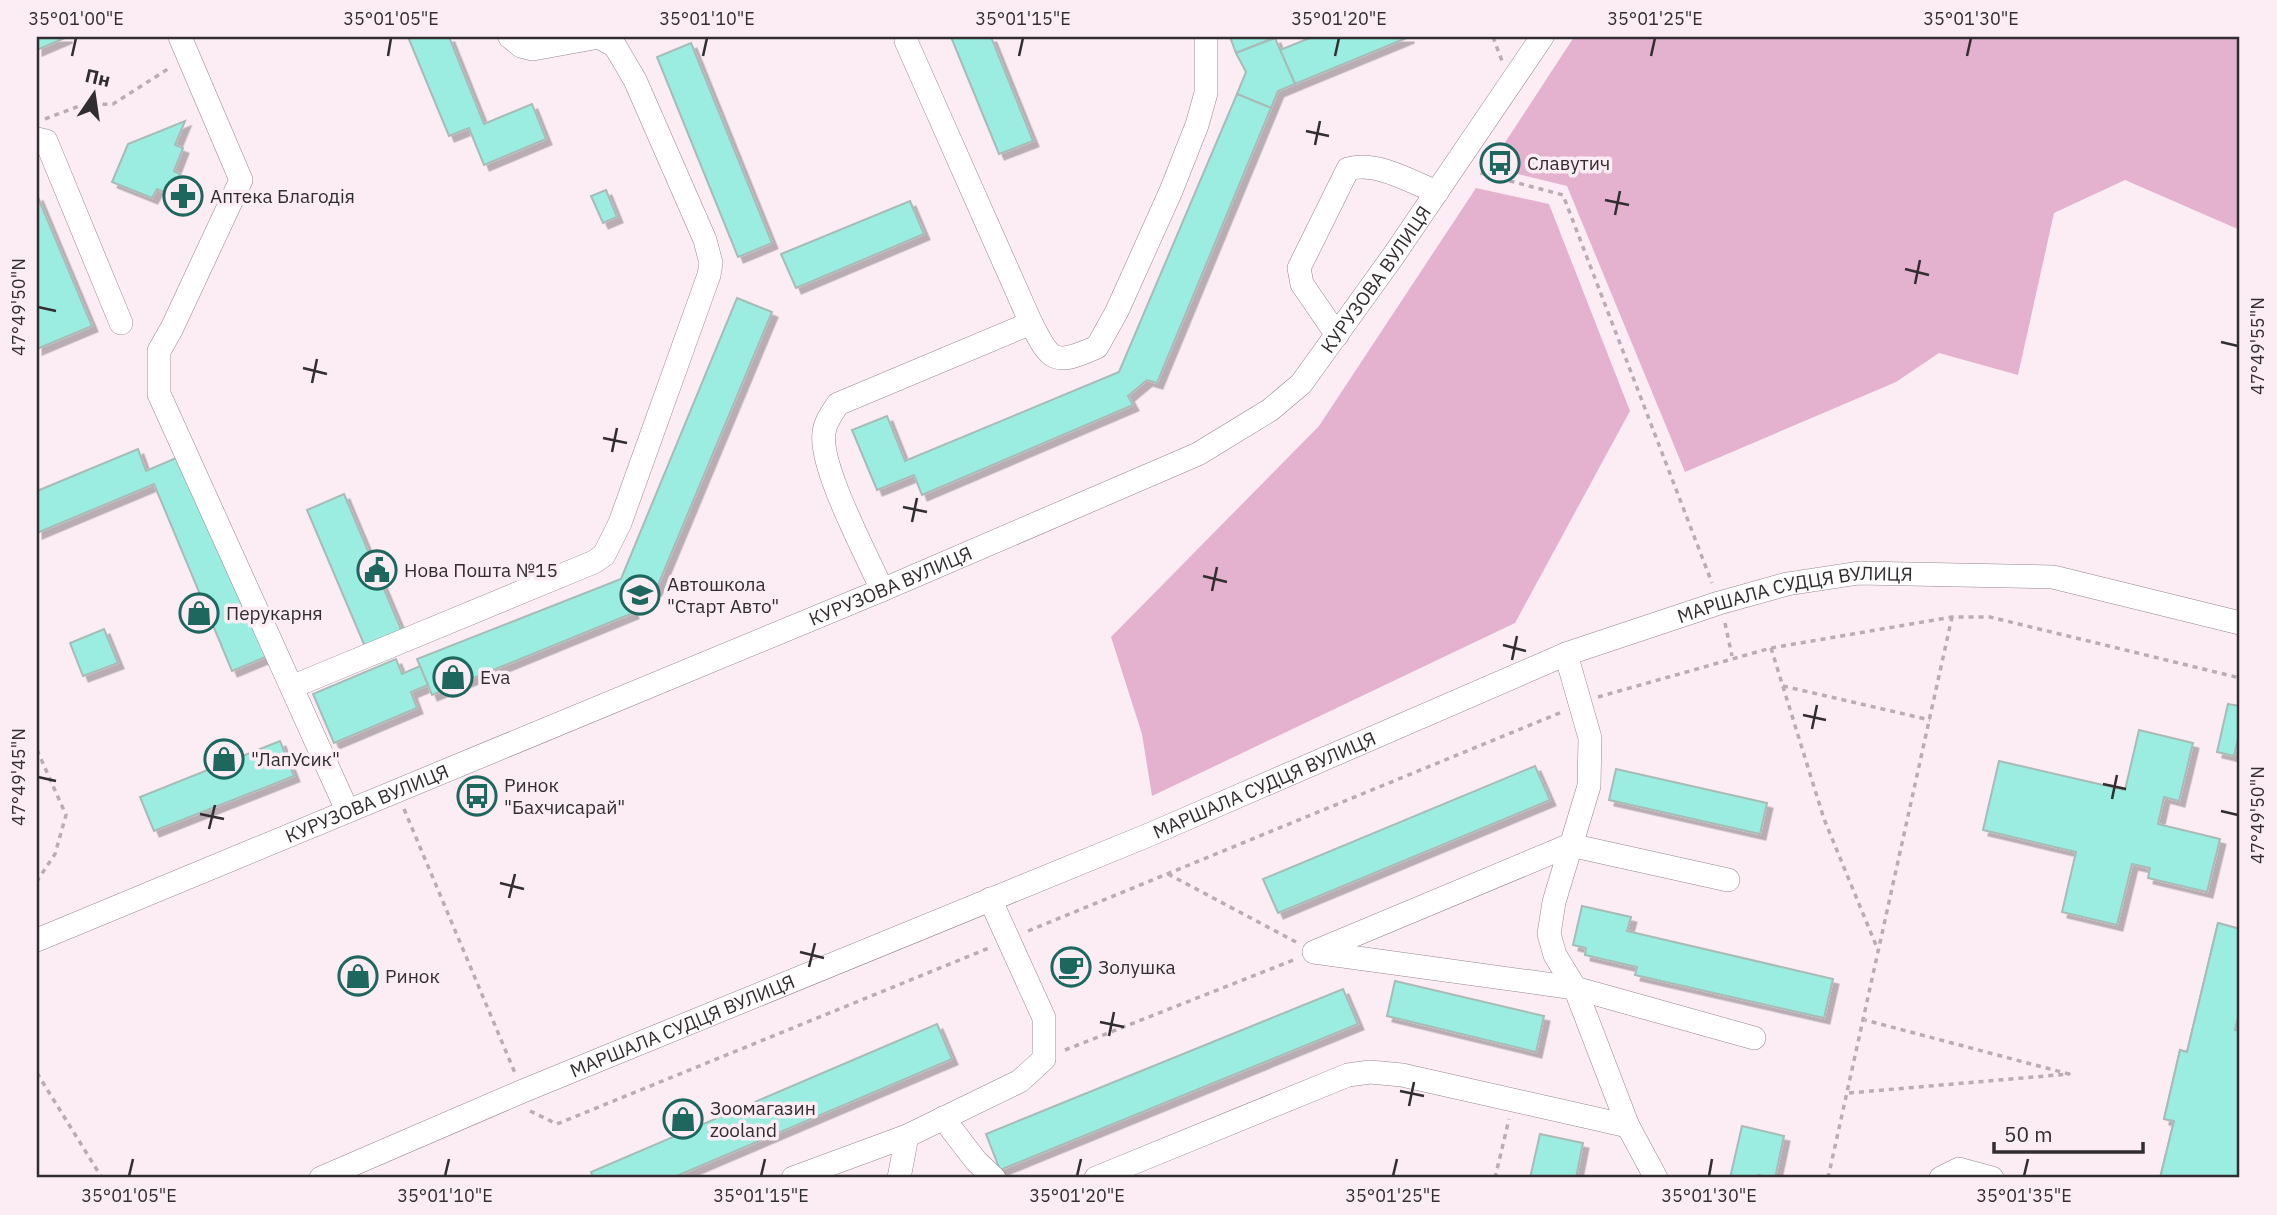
<svg xmlns="http://www.w3.org/2000/svg" width="2277" height="1215" font-family="'IBM Plex Sans',sans-serif">
<style>
.green{fill:#e4b2cf}
.building{fill:#9aede0;stroke:#a8bbb7;stroke-width:2;filter:url(#shadow)}
.lines{fill:none;stroke-linecap:round;stroke-linejoin:round}
.minor-casing{stroke:#96878f;stroke-width:24}
.path{stroke:#b9adb3;stroke-width:3.5;stroke-dasharray:5 5;stroke-linecap:butt}
.minor{stroke:#fff;stroke-width:23}
.ticks{fill:none;stroke:#322d30;stroke-width:2.5}
.labels{text-anchor:middle;stroke-width:7;stroke-linejoin:round;paint-order:stroke}
.poi-label{font-size:19px;fill:#322d30;stroke:#fcecf4;text-anchor:start}
.street-label{font-size:19px;fill:#322d30;stroke:#fcecf4}
.neatline{fill:none;stroke:#322d30;stroke-width:2.5}
.ticks-label{font-size:18px;text-anchor:middle;fill:#322d30}
</style>
<defs>
<filter id="shadow"><feDropShadow dx="5.5" dy="5.5" stdDeviation="0" flood-color="#0004"/></filter>
</defs>
<rect width="100%" height="100%" fill="#fcecf4"/>
<!-- green -->
<g class="green">
<path d="M1574,37H2240V230L2125,180L2054,213L2018,375L1939,353L1896,382L1685,472L1567,186L1489,167Z"/>
<path d="M1476,188L1549,204L1630,411L1515,623L1152,796L1142,734L1111,637L1319,426Z"/>
</g>
<!-- building -->
<g class="building">
<path d="M37,37H67L37,50Z"/>
<path d="M408,37H449L484,124L532,104L546,139L484,165L469,128L449,136Z"/>
<path d="M951,37H991L1033,141L999,154Z"/>
<path d="M1230,37H1270L1271,39L1236,53Z"/>
<path d="M1312,37H1409L1295,84L1280,50Z"/>
<path d="M1275,38L1295,84L1278,91L1271,108L1237,94L1246,72L1236,53Z"/>
<path d="M691,43L772,243L738,257L657,57Z"/>
<path d="M1237,94L1271,108L1157,383L1147,380L1128,396L1133,405L922,495L914,475L877,490L852,430L887,416L905,461L1119,372Z"/>
<path d="M185,121L175,145L183,148L174,171L180,174L171,195L157,189L152,198L112,182L128,144Z"/>
<path d="M606,190L617,217L603,223L591,196Z"/>
<path d="M37,195L92,326L37,349Z"/>
<path d="M910,201L924,234L796,288L781,254Z"/>
<path d="M737,298L772,312L656,590L646,585L641,596L628,600L633,613L432,695L417,659L621,579Z"/>
<path d="M138,449L146,471L183,455L268,656L232,671L154,484L37,533V491Z"/>
<path d="M344,494L403,634L366,649L307,510Z"/>
<path d="M104,629L118,663L83,676L70,643Z"/>
<path d="M396,659L402,674L420,666L428,685L411,692L417,708L334,743L313,694Z"/>
<path d="M2228,704L2240,706V730L2234,756L2217,752Z"/>
<path d="M2139,730L2193,743L2179,801L2164,797L2158,824L2220,839L2207,892L2148,878L2150,868L2132,864L2117,925L2062,912L2076,852L1983,830L1999,761L2125,790Z"/>
<path d="M280,741L294,776L154,831L140,797Z"/>
<path d="M1535,766L1550,800L1278,913L1263,879Z"/>
<path d="M1616,769L1767,803L1760,834L1609,800Z"/>
<path d="M1582,906L1631,917L1627,931L1833,979L1824,1018L1635,975L1637,967L1585,955L1586,948L1573,945Z"/>
<path d="M2218,923L2240,929V1009L2235,1030L2240,1031V1075L2220,1070L2207,1129L2240,1136V1178H2160L2174,1121L2164,1119L2180,1050L2187,1052Z"/>
<path d="M2218,923L2240,929V1009L2235,1030L2240,1031V1178H2160L2174,1121L2164,1119L2180,1050L2187,1052Z"/>
<path d="M1395,981L1544,1016L1536,1052L1387,1016Z"/>
<path d="M1343,989L1358,1024L1000,1170L986,1134Z"/>
<path d="M937,1024L952,1059L672,1178H593L591,1172Z"/>
<path d="M1742,1126L1784,1136L1775,1178L1758,1175L1757,1178H1730Z"/>
<path d="M1540,1134L1583,1143L1576,1178H1530Z"/>
</g>
<g class="lines">
<!-- minor casing -->
<g class="minor-casing">
<g id="minor">
<path d="M180,37L241,180L172,328L159,351V394L347,810"/>
<path d="M906,41L1031,323"/>
<path d="M37,139L46,141L121,323"/>
<path d="M1337,335L1302,284L1299,268L1348,169C1375,160 1411,182 1437,192"/>
<path d="M882,590C867,555 819,467 824,433C825,422 832,413 838,404L1031,323C1051,362 1054,366 1097,347L1117,311L1171,191L1197,125L1206,93V37"/>
<path d="M1566,654L1590,738L1589,786L1554,902L1549,934L1555,955L1575,988L1754,1038"/>
<path d="M294,686L594,562L604,555L620,523L709,275L711,263L705,240L635,80L615,46L599,37L533,49L521,46L510,37"/>
<path id="s1" d="M37,940L882,590L1198,454L1270,410L1301,384L1394,255L1542,37"/>
<path d="M943,1118L976,1161L994,1178"/>
<path d="M907,1136L1020,1081L1044,1059V1018L990,899"/>
<path id="s2" d="M321,1178L523,1091L1151,834L1566,654L1719,603L1787,584L1859,573L2053,577L2240,623"/>
<path d="M793,1178L907,1136L899,1178"/>
<path d="M1096,1178L1348,1075L1370,1072L1402,1075L1628,1126"/>
<path d="M1656,1178L1628,1126L1575,988L1314,952L1570,845L1728,880"/>
<path d="M1941,1178L1959,1169L1992,1178"/>
</g>
</g>
<!-- path -->
<g class="path">
<path d="M1493,37L1502,61"/>
<path d="M45,119L82,105L113,104L171,67"/>
<path d="M1483,164L1480,173L1563,195L1712,583"/>
<path d="M1725,623L1732,656"/>
<path d="M1771,648L1824,819L1878,950"/>
<path d="M1783,686L1930,720"/>
<path d="M1598,697L1771,648L1952,617H1990L2240,678"/>
<path d="M37,750L66,815L55,854L37,881"/>
<path d="M404,809L515,1073"/>
<path d="M1168,874L1296,942"/>
<path d="M1028,931L1562,712"/>
<path d="M1065,1050L1296,959"/>
<path d="M37,1073L102,1178"/>
<path d="M1849,1093L2069,1074L1865,1020"/>
<path d="M530,1111L557,1124L989,948"/>
<path d="M1495,1178L1509,1119"/>
<path d="M1828,1178L1952,617"/>
</g>
<!-- minor -->
<use href="#minor" class="minor"/>
</g>
<!-- ticks -->
<path class="ticks" d="M72,56L76,38M388,56L391,38M703,56L707,38M1019,56L1023,38M1335,56L1339,38M1651,56L1655,38M1967,56L1971,38M1306,131L1329,136M1315,145L1320,121M1605,200L1629,205M1615,215L1620,191M1905,269L1929,275M1915,284L1920,260M38,307L56,311M2221,342L2238,346M303,368L327,374M312,383L317,359M603,438L627,443M612,452L617,428M903,507L927,512M912,522L917,498M1203,576L1227,582M1212,591L1217,567M1503,645L1526,651M1512,660L1517,636M1803,715L1826,720M1812,729L1817,705M38,777L56,781M2103,784L2126,789M2112,799L2117,775M2221,811L2238,815M200,814L224,819M209,829L215,805M500,883L524,889M509,898L515,874M800,952L824,958M809,967L815,943M1100,1022L1124,1027M1109,1036L1114,1012M1400,1091L1424,1096M1409,1106L1414,1082M129,1176L133,1159M445,1176L449,1159M761,1176L765,1159M1077,1176L1081,1159M1393,1176L1397,1159M1709,1176L1712,1159M2024,1176L2028,1159"/>
<!-- icons -->
<defs>
<g id="bus-ring" transform="scale(2.0125)"><circle r="9.5" fill="#fcecf4" stroke="#1e675f" stroke-width="1.5"/><path d="M-5-6H5V4H4V6H2V4H-2V6H-4V4H-5ZM-3.5-4V0h7V-4ZM-3.5 1.2v1.5H-2V1.2ZM2 1.2v1.5H3.5V1.2Z" fill="#1e675f"/></g>
<g id="pharmacy-ring" transform="scale(2.0125)"><circle r="9.5" fill="#fcecf4" stroke="#1e675f" stroke-width="1.5"/><path d="M-2-6h4v4h4v4h-4v4h-4v-4h-4v-4h4Z" fill="#1e675f"/></g>
<g id="civic-ring" transform="scale(2.0125)"><circle r="9.5" fill="#fcecf4" stroke="#1e675f" stroke-width="1.5"/><path d="M-.6-6.5H3V-4.5H.6V-3L4-1V1h2V6H-6V1h2V-1L-.6-3ZM-1.2 2.5V6h2.4V2.5Z" fill="#1e675f"/></g>
<g id="school-ring" transform="scale(2.0125)"><circle r="9.5" fill="#fcecf4" stroke="#1e675f" stroke-width="1.5"/><path d="M0-5L7-2L0 1L-7-2ZM-4 1L0 2.5L4 1V4Q0 6-4 4Z" fill="#1e675f"/></g>
<g id="shop-ring" transform="scale(2.0125)"><circle r="9.5" fill="#fcecf4" stroke="#1e675f" stroke-width="1.5"/><path d="M-5-2.5h2.3a2.7 3.5 0 0 1 5.4 0H5L5.5 6h-11ZM-1.5-2.5h3a1.5 2.3 0 0 0-3 0Z" fill="#1e675f"/></g>
<g id="cafe-ring" transform="scale(2.0125)"><circle r="9.5" fill="#fcecf4" stroke="#1e675f" stroke-width="1.5"/><path d="M-5.5-4.5H6V0H3Q3 3.5 0 3.5H-2.5Q-5.5 3.5-5.5 0ZM3-3.2v2h1.7v-2ZM-6 4.5H4V6H-6Z" fill="#1e675f"/></g>
</defs>
<g fill-rule="evenodd">
<use href="#bus-ring" x="1500" y="163"/>
<use href="#pharmacy-ring" x="183" y="196"/>
<use href="#civic-ring" x="377" y="570"/>
<use href="#school-ring" x="640" y="595"/>
<use href="#shop-ring" x="199" y="613"/>
<use href="#shop-ring" x="453" y="677"/>
<use href="#shop-ring" x="224" y="759"/>
<use href="#bus-ring" x="477" y="796"/>
<use href="#cafe-ring" x="1071" y="967"/>
<use href="#shop-ring" x="358" y="976"/>
<use href="#shop-ring" x="683" y="1119"/>
</g>
<g class="labels">
<!-- poi labels -->
<g class="poi-label">
<text x="1527" y="170">Славутич</text>
<text x="210" y="203">Аптека Благодiя</text>
<text x="404" y="577">Нова Пошта №15</text>
<text x="667" y="591">Автошкола<tspan x="667" dy="22">"Старт Авто"</tspan></text>
<text x="226" y="620">Перукарня</text>
<text x="480" y="684">Eva</text>
<text x="251" y="766">"ЛапУсик"</text>
<text x="504" y="792">Ринок<tspan x="504" dy="22">"Бахчисарай"</tspan></text>
<text x="1098" y="974">Золушка</text>
<text x="385" y="983">Ринок</text>
<text x="710" y="1115">Зоомагазин<tspan x="710" dy="22">zooland</tspan></text>
</g>
<!-- street labels -->
<g class="street-label">
<text dy="7" stroke="none"><textPath href="#s1" startOffset="1512">КУРУЗОВА ВУЛИЦЯ</textPath></text>
<text dy="7" stroke="none"><textPath href="#s1" startOffset="924">КУРУЗОВА ВУЛИЦЯ</textPath></text>
<text dy="7" stroke="none"><textPath href="#s2" startOffset="1589">МАРШАЛА СУДЦЯ ВУЛИЦЯ</textPath></text>
<text dy="7" stroke="none"><textPath href="#s2" startOffset="1022">МАРШАЛА СУДЦЯ ВУЛИЦЯ</textPath></text>
<text dy="7" stroke="none"><textPath href="#s1" startOffset="357">КУРУЗОВА ВУЛИЦЯ</textPath></text>
<text dy="7" stroke="none"><textPath href="#s2" startOffset="392">МАРШАЛА СУДЦЯ ВУЛИЦЯ</textPath></text>
</g>
</g>
<!-- border -->
<rect width="2277" height="1215" fill="none" stroke="#fcecf4" stroke-width="77"/>
<!-- north arrow -->
<g transform="translate(94 94) rotate(13)" stroke="#fcecf4" stroke-width="5" paint-order="stroke">
<path d="M0-5L12 26L0 18L-12 26Z" fill="#322d30"/>
<text y="-10" font-size="19" font-weight="bold" text-anchor="middle" fill="#322d30">Пн</text>
</g>
<!-- scale -->
<path d="M1994 1142v10h149v-10" fill="none" stroke="#322d30" stroke-width="3.5"/>
<text x="2004" y="1142" font-size="21" fill="#322d30" stroke="#fcecf4" stroke-width="5" paint-order="stroke">50 m</text>
<rect x="38" y="38" width="2200" height="1138" class="neatline"/>
<g class="ticks-label">
<text x="76" y="25">35°01'00"E</text>
<text x="391" y="25">35°01'05"E</text>
<text x="707" y="25">35°01'10"E</text>
<text x="1023" y="25">35°01'15"E</text>
<text x="1339" y="25">35°01'20"E</text>
<text x="1655" y="25">35°01'25"E</text>
<text x="1971" y="25">35°01'30"E</text>
<text transform="translate(19 307) rotate(-90)" y="6">47°49'50"N</text>
<text transform="translate(2258 346) rotate(-90)" y="6">47°49'55"N</text>
<text transform="translate(19 777) rotate(-90)" y="6">47°49'45"N</text>
<text transform="translate(2258 815) rotate(-90)" y="6">47°49'50"N</text>
<text x="129" y="1202">35°01'05"E</text>
<text x="445" y="1202">35°01'10"E</text>
<text x="761" y="1202">35°01'15"E</text>
<text x="1077" y="1202">35°01'20"E</text>
<text x="1393" y="1202">35°01'25"E</text>
<text x="1709" y="1202">35°01'30"E</text>
<text x="2024" y="1202">35°01'35"E</text>
</g>
</svg>
